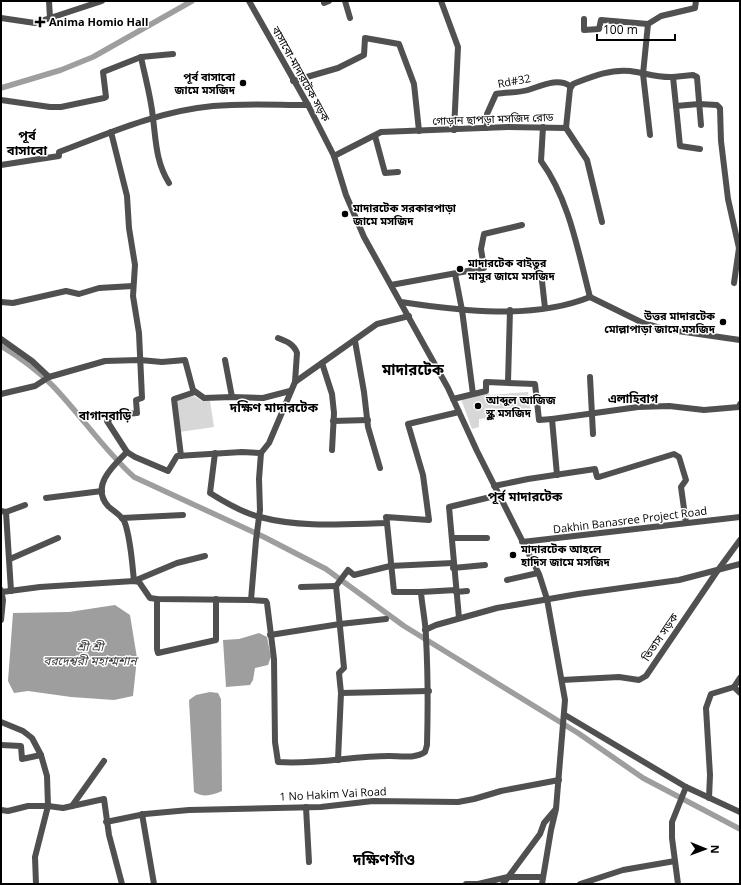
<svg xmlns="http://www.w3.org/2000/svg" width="741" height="885" font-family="'Open Sans','Noto Sans Bengali',sans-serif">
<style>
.green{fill:#d7d7d7}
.water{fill:#9e9e9e}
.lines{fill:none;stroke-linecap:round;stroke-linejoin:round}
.canal{stroke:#9e9e9e;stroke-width:5.5}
.minor{stroke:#505050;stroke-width:6}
.poi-dot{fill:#000;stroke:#fff;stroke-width:1.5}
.labels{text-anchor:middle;stroke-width:3;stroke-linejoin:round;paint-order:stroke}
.poi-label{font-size:11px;font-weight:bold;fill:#000;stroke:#fff;text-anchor:start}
.street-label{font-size:11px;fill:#000;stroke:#fff}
.neighbourhood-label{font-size:12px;font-weight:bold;fill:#000;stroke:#fff}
.water-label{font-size:12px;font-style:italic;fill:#3f3f3f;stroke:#fff}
.quarter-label{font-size:13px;font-weight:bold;fill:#000;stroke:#fff}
.district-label{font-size:15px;font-weight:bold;fill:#000;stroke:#fff}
</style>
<rect width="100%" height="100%" fill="#fff"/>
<!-- green -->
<g class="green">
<path d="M488,392L490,395L528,392L531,413L479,419V427L472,429L461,399Z"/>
<path d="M194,396L202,401H210L214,427L180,432L176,400Z"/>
</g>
<!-- water -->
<g class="water">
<path d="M115,605L130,615L137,658L133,696L114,700L71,697L28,691L14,693L8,681L13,613L69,612Z"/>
<path d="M259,633L267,637L271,657L268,665L255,668L253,680L250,685L226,687L223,640L239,639Z"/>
<path d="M210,692L218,693L221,699L222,791C213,795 203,798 194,792L189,700L196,695Z"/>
</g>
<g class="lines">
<!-- canal -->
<g class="canal">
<path d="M1,88L61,70L93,57L192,1"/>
<path d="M1,346C19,357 37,370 52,385C81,415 103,449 134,477L264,537L326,569L404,626L578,733L643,778L740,829"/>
</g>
<!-- minor -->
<g class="minor">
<path d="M49,1L50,18"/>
<path d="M249,1L308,105L334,156L346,195L364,237L448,388L477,451L539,574L547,599L565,700L556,809L551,830L542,884"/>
<path d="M345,1L350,18"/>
<path d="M441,1L458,47L454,130"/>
<path d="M324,3L329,1"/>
<path d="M1,18L35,23L102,1"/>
<path d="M584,19V30L599,29L601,20L648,24L661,16L695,8L696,1"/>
<path d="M648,24L643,74L650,135"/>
<path d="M141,57C145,77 151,97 153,118C156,142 156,162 169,183"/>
<path d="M673,77L693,75L697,77L701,125"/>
<path d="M293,81L338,68L364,55L365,38L399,44L414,84L419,131"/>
<path d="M1,100L50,107H61L104,98L106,97L103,72L141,57L173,54"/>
<path d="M676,106L680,146L700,149"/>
<path d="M543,127L541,161C569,199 578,251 590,297"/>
<path d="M486,128L487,114L496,94C506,92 518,93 528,90C541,86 558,77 570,86"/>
<path d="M566,128L587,160L602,222"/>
<path d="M111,132L127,196L129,228L135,265L133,296L139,333L142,398L136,400L137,413L115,415L107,421L127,452C114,465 90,486 108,506C114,512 122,515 125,523C131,541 132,562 134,581L177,563L205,556"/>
<path d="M375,136L385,173L398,172"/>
<path d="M334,156L381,132L508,127L566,128L570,89L573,84C591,77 610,69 630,71C645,73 658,78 673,77L676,106L699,104L717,105L720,108L721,141L728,199L739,248L734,283"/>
<path d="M1,165L59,156V152C109,133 159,111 213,106C244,103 277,105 308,105"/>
<path d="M455,274L462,310L473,394"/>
<path d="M542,281L545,308"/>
<path d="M391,285L484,268L481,249L484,234L522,225"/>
<path d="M1,302L13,303L66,291L79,294L99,288L133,286"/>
<path d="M401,302C461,311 533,320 590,297L643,323L664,329L740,340"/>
<path d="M409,316L377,324L295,382L269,443L261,453L259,479L260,510L256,540L251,600L266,601L267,603L274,659L275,742L278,762C315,765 352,756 389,756C400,756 415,759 425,752L427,745C428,709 428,674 426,638C426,623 422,607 421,592L456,590"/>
<path d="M278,338C286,341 294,344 297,353L295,382"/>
<path d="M1,339L32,361L49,377"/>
<path d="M355,341L364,392L368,427L380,468"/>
<path d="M225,360L232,397"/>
<path d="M322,363L332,394L334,413L332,450"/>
<path d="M590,377L593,434"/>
<path d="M508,382L510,310"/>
<path d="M1,394L35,386L49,377L105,361L140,360L162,362L185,360L193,390L204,398L232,397L263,398L290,391"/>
<path d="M453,399L486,391V382L535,384L539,420L552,419L557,475"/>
<path d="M552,419L638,407L669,406L704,410L739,407L740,404"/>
<path d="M333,421L368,420"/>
<path d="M127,452L135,457L168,471L177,456L242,452L261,453"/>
<path d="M215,453L210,493C226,503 243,513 260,517C301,528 345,524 387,523L386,517L429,520L423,475L408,424L459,412"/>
<path d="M181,456L174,399L195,392"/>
<path d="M494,486L528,479L595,469L597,477H599L674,454L679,457L686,480L681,487L686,523"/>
<path d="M46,498L102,491"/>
<path d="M1,511L6,512L11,591"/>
<path d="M6,512L25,505"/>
<path d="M122,518L183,515"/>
<path d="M387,523L394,592H421"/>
<path d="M452,538H487"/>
<path d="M522,542L740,517"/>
<path d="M10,559L58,538"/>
<path d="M453,568L485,565"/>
<path d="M507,580L538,573"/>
<path d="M301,587L336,586"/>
<path d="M2,592L40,587L134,581L139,582L150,598L157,599L251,600"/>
<path d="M456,592L467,591"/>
<path d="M157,599V649L158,653L216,640V599"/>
<path d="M459,618L449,507L499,495"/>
<path d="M1,620L3,600L1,590"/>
<path d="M425,630L436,625L497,608L578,594L679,580L740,564"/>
<path d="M270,635L340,624L386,619"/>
<path d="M740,678L734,687L740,693"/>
<path d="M562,680L619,677L639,680L646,676L718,570L740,540"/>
<path d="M341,693L429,691"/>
<path d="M565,715L686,787L740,812"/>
<path d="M1,722L23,731L32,738L41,755L47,776L48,806L35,857L36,884"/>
<path d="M1,745L21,746L22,759L41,755"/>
<path d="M338,760L341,693L339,673L344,668L336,586L348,570L354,575L390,566L453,563"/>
<path d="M709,798L710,775L706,708L711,694L734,687"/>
<path d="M72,806L104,761"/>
<path d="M306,807L309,862"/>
<path d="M1,810L8,811L28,806H48L63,808L104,799L109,835L122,884"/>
<path d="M142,814L154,884"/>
<path d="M106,822L145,814L189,810L321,807L373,801L458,802L474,799L501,791L559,780"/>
<path d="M466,884H478L508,877H542"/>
<path d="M503,884L540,834L544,823L555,810"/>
<path d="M580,884L623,870L675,861"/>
<path d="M678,884L672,838V822L686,787"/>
</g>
</g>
<!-- markers -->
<g class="poi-dot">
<path d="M38 16h4v4h4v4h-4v4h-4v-4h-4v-4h4z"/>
<circle cx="243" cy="83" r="4"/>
<circle cx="345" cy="214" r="4"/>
<circle cx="460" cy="269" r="4"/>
<circle cx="723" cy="322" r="4"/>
<circle cx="478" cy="406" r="4"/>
<circle cx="513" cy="555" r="4"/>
</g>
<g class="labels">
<!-- poi labels -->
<g class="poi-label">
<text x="49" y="26">Anima Homio Hall</text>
<text x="235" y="81" text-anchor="end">পূর্ব বাসাবো<tspan x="235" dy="13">জামে মসজিদ</tspan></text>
<text x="353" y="212">মাদারটেক সরকারপাড়া<tspan x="353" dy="13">জামে মসজিদ</tspan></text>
<text x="468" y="267">মাদারটেক বাইতুর<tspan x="468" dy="13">মামুর জামে মসজিদ</tspan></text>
<text x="715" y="320" text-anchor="end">উত্তর মাদারটেক<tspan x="715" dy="13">মোল্লাপাড়া জামে মসজিদ</tspan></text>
<text x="486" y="404">আব্দুল আজিজ<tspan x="486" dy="13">স্কুল মসজিদ</tspan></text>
<text x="521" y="553">মাদারটেক আহলে<tspan x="521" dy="13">হাদিস জামে মসজিদ</tspan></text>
</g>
<!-- street labels -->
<g class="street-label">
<text transform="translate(301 74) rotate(61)" y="4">বাসাবো-মাদারটেক সড়ক</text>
<text transform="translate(514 81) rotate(-11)" y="4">Rd#32</text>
<text transform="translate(493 119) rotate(-2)" y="4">গোড়ান ছাপড়া মসজিদ রোড</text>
<text transform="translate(630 520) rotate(-7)" y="4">Dakhin Banasree Project Road</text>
<text transform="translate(660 637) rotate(-56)" y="4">তিতাস সড়ক</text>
<text transform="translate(333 794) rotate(-3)" y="4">1 No Hakim Vai Road</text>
</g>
<!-- neighbourhood labels -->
<g class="neighbourhood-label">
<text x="633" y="403">এলাহিবাগ</text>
<text x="105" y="420">বাগানবাড়ি</text>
</g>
<!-- water labels -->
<g class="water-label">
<text x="90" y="651">শ্রী শ্রী<tspan x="90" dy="14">বরদেশ্বরী মহাশ্মশান</tspan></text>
</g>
<!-- quarter labels -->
<g class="quarter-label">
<text x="27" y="140">পূর্ব<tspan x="27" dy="15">বাসাবো</tspan></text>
<text x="274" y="412">দক্ষিণ মাদারটেক</text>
<text x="525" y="501">পূর্ব মাদারটেক</text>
</g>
<!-- district labels -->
<g class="district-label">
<text x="413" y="375">মাদারটেক</text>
<text x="384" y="865">দক্ষিণগাঁও</text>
</g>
</g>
<!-- border -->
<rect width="741" height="885" fill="none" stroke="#000000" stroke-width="4"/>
<!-- north arrow -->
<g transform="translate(705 849) rotate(91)" stroke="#ffffff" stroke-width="3" paint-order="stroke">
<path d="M0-3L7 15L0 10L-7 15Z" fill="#000000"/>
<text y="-6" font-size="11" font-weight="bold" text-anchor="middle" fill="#000000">N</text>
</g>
<!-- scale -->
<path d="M597 34v6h78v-6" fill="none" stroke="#000000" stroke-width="2"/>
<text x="603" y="34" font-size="12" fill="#000000" stroke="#ffffff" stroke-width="3" paint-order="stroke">100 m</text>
</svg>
